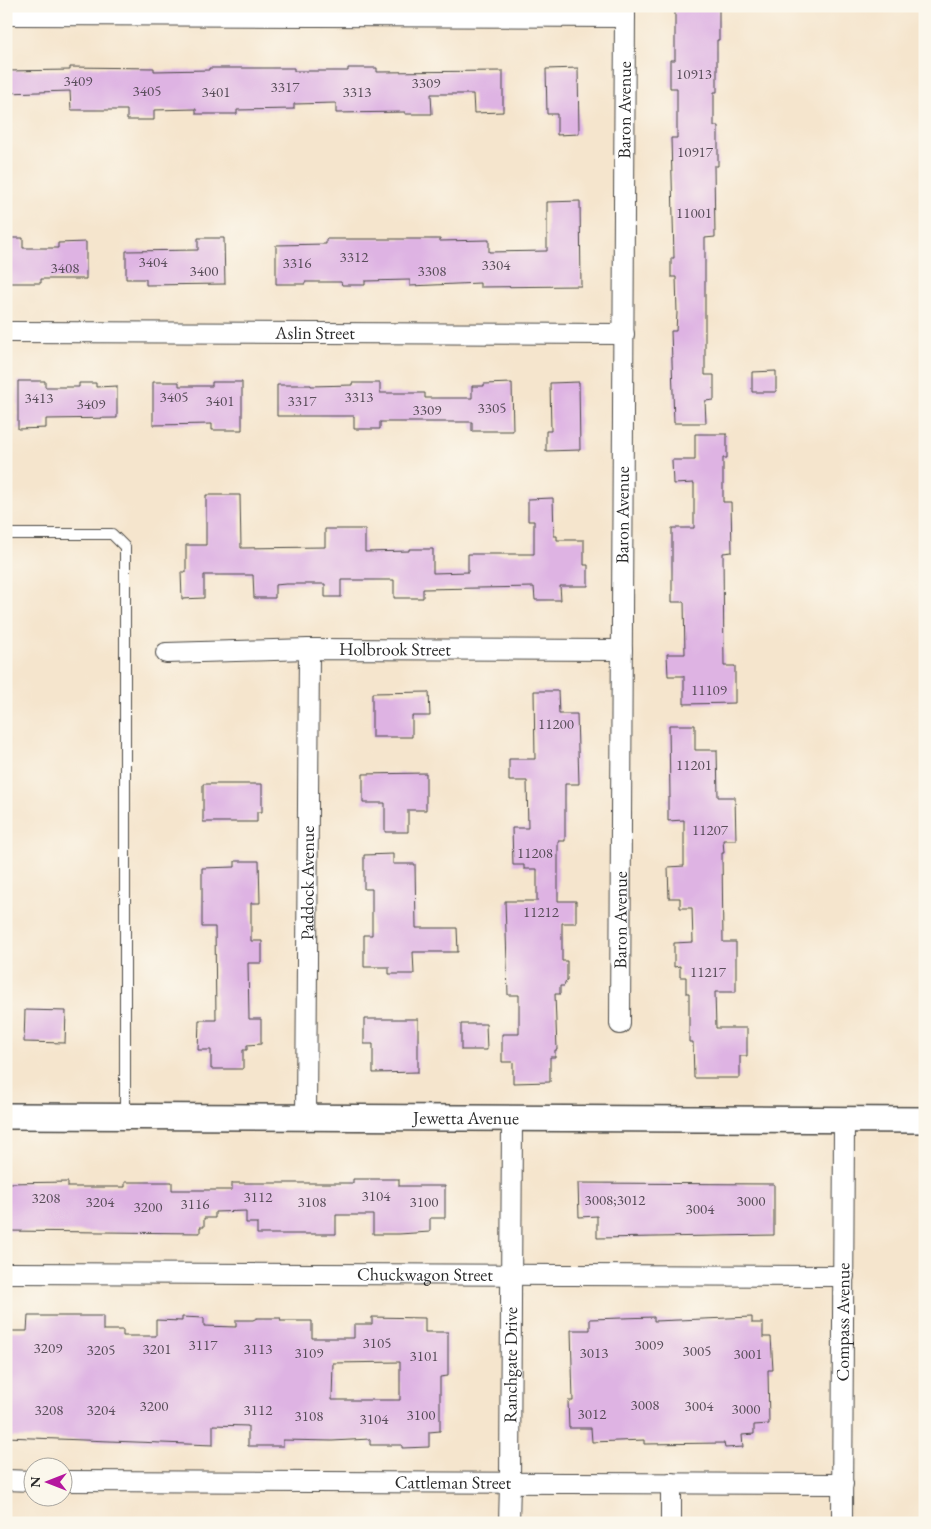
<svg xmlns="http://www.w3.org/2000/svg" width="931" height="1529" font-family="'EB Garamond',serif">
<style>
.building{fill:#deb3e3;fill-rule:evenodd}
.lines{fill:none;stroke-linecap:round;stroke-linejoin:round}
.service-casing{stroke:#494743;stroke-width:12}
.minor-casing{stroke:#494743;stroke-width:22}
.tertiary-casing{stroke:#494743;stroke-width:28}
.service{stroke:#fff;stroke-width:10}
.minor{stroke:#fff;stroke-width:20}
.tertiary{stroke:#fff;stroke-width:25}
.labels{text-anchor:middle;stroke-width:4;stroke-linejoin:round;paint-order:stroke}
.number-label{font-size:15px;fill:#584d59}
.street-label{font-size:18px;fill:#2b2b2b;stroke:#fbf7ec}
</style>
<rect width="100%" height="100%" fill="#fbf7ec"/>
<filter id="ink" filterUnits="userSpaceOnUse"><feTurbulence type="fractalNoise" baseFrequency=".02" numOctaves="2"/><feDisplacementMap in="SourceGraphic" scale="10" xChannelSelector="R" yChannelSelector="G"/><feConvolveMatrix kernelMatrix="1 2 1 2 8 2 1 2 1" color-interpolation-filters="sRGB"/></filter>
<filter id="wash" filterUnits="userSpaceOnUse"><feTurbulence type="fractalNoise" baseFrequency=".0096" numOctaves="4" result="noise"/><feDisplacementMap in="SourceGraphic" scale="20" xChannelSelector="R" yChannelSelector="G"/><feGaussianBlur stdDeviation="1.12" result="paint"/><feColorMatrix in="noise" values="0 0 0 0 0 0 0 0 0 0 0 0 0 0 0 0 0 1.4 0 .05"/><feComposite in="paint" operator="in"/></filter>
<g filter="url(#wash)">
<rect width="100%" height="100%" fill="#f5e5cd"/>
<g id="blocks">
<!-- building -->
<g class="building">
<path d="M677,6H719V40H717V92H714V126H718V166H714L715,237L705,238V375H714V400L705,401L706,423H674L671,331H676L677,313L676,277H671V258H674L671,138H677V88H670V60H675V10L677,9Z"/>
<path d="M70,67L154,68V71L209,70V68H294V71H348V68H377V72L503,71V112L474,113L473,94H431L432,114H405V112L336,113V103L294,104V109L237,110V114H196V109L154,110V120H127V110H71L70,91L6,93V71L70,70Z"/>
<path d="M578,68L579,134L557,135V114H547L546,69Z"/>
<path d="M580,201L581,286L480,287V283L410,286V280L365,281V285H342L341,282H305V284H276V245L326,244V239H440V241L489,240V252L547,251V202Z"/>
<path d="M6,238H23V248H58V243L86,242V279H41V283H6Z"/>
<path d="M198,238H224L225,284L146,285V279H126V251L198,250Z"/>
<path d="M776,371V392H752V372Z"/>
<path d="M18,381H45V387H79V383H96V387L117,386V418L46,419V428L18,429Z"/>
<path d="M153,382H179V386H212V382H242V430H212V424L153,425Z"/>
<path d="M579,382L580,450L546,451V431H551L550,383Z"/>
<path d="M352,383H380V393H425V398H472V386H484V384L512,383L513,431H472V422H380V429H354V416H277V385H311V386L352,385Z"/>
<path d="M695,434H727V458H723V502H731L732,552L723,553L724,666H735V703L684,704V676H668L667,654H685L684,602H672V528H694V483L673,484L672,460H695Z"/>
<path d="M206,495H240L241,548L325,547V529H365V552L409,551V549H433V573L468,572V554H534V521H528V499L553,498L554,536H557V540H584V565H588V586H560L561,600H535L534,587L423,589V598H394V580H341V597H325V584H286L275,585V598H254L253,575H204V598L182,599L181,572H186V545H206Z"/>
<path d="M534,691H558L559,714H577L579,784H565V841H558V901H576V923H562V961H567V981H566L564,986H560V994H555L557,1050H555V1057H550V1082L513,1083V1062H502V1034H519V995H508L505,901H537V869H524V865H513L512,828H528L527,781H509V759H535Z"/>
<path d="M429,692L430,716H412V737H372V693Z"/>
<path d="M669,725H695V750H717L718,797H735L736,840H723L724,853H722L723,942H736V992H715L716,1028H747V1056H740V1078H694L693,1042H689V993H686V977H680V966L674,967V943L693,942L692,908H680V898H669L668,867L684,866V820L668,821V798H670Z"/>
<path d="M426,773V810H408V832H385V803H363V774Z"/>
<path d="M203,784H262V812H257V822H203Z"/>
<path d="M393,854V864H415L416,928H457L458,952H413L414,974H389V967H364V935H372V889H364V855Z"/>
<path d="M235,861H259L260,903H251V941H262V963H248L249,1019H261V1044L247,1045V1050H243V1069H211V1050H198L199,1020H216L215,927H202V868L235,867Z"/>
<path d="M25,1010L66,1011L65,1043L24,1042Z"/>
<path d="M364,1019H418V1072L373,1073V1044H364Z"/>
<path d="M461,1024H486L487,1050H461Z"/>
<path d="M353,1179H399V1186H445V1218H430V1232L399,1234H373V1215H336V1234H257V1223H246V1211L215,1212V1218H204V1227H200V1233L6,1231V1183L68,1182V1187H125V1182H172V1190H232V1183H353Z"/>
<path d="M578,1183L774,1184V1235L597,1238V1216L579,1217Z"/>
<path d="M28,1316H103V1330H123V1336H156V1320L182,1321V1317L204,1318V1326L236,1327V1320H253L257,1318H281L280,1321H312V1338H354V1324H372V1317L425,1318V1332H448V1376L440,1377V1431L429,1432V1447L402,1448V1445H370V1439L332,1441L283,1440V1446H248V1426L213,1425V1445L6,1437V1331H27ZM400,1362V1400H332L333,1363Z"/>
<path d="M654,1317V1321L752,1317V1323H763V1337H771L773,1370H768L769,1424L754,1425V1434L742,1435L743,1447L725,1448L724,1443L644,1444V1440L592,1442L591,1428H569L568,1401H573L571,1330H590V1319Z"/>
</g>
</g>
</g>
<g filter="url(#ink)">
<use href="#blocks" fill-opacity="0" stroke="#494743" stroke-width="1"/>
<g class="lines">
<!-- service casing -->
<g class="service-casing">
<path id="service" d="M6,534H112L125,547V1116"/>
</g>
<!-- minor casing -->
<g class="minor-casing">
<g id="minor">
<path d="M6,15L625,17"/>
<path id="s1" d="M6,332L624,334"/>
<path id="s2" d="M166,653L309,649L622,650"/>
<path id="s3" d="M620,1024L625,6"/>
<path id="s4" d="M306,1118L309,649"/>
<path id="s5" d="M6,1273L844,1276"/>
<path d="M6,1480L32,1481"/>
<path id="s6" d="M62,1481L843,1484"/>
<path id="s7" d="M509,1523L510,1483L512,1118"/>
<path d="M671,1523V1483"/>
<path id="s8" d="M842,1523L844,1120"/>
</g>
</g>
<!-- tertiary casing -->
<g class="tertiary-casing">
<g id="tertiary">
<path id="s9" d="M6,1116L925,1120"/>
</g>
</g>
<!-- service -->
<use href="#service" class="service"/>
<!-- minor -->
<use href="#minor" class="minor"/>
<!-- tertiary -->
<use href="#tertiary" class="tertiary"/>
</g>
</g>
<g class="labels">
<!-- number labels -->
<g class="number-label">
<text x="694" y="79">10913</text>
<text x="78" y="86">3409</text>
<text x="426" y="88">3309</text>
<text x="285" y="92">3317</text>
<text x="147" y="96">3405</text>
<text x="216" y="97">3401</text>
<text x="357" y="97">3313</text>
<text x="695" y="157">10917</text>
<text x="694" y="218">11001</text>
<text x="354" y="262">3312</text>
<text x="153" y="267">3404</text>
<text x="297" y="268">3316</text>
<text x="496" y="270">3304</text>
<text x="65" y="273">3408</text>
<text x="204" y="276">3400</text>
<text x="432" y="276">3308</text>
<text x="174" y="402">3405</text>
<text x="359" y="402">3313</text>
<text x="39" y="403">3413</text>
<text x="220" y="406">3401</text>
<text x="302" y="406">3317</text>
<text x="91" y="409">3409</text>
<text x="492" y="413">3305</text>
<text x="427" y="415">3309</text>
<text x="709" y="695">11109</text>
<text x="556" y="729">11200</text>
<text x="694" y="770">11201</text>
<text x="710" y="835">11207</text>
<text x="535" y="858">11208</text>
<text x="541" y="917">11212</text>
<text x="708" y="977">11217</text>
<text x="376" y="1201">3104</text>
<text x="258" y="1202">3112</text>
<text x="46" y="1203">3208</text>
<text x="615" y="1205">3008;3012</text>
<text x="751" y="1206">3000</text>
<text x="100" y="1207">3204</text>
<text x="312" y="1207">3108</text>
<text x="424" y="1207">3100</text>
<text x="195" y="1209">3116</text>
<text x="148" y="1212">3200</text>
<text x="700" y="1214">3004</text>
<text x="377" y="1348">3105</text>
<text x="203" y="1350">3117</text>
<text x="649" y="1350">3009</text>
<text x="48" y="1353">3209</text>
<text x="157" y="1354">3201</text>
<text x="258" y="1354">3113</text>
<text x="101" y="1355">3205</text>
<text x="697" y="1356">3005</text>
<text x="309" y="1358">3109</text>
<text x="594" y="1358">3013</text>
<text x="748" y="1359">3001</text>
<text x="424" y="1361">3101</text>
<text x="645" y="1410">3008</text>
<text x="154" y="1411">3200</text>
<text x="699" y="1411">3004</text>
<text x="746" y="1414">3000</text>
<text x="49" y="1415">3208</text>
<text x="101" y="1415">3204</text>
<text x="258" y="1415">3112</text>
<text x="592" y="1419">3012</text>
<text x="421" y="1420">3100</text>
<text x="309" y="1421">3108</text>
<text x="374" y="1424">3104</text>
</g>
<!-- street labels -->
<g class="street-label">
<text dy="6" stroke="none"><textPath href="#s3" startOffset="914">Baron Avenue</textPath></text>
<text dy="6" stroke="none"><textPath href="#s1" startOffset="309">Aslin Street</textPath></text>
<text dy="6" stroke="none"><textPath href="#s3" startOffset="509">Baron Avenue</textPath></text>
<text dy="6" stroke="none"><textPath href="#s2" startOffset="229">Holbrook Street</textPath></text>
<text dy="6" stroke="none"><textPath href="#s4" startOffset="235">Paddock Avenue</textPath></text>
<text dy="6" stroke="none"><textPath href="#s3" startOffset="104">Baron Avenue</textPath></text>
<text dy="6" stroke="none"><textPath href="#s9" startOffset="460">Jewetta Avenue</textPath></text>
<text dy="6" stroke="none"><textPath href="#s5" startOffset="419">Chuckwagon Street</textPath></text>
<text dy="6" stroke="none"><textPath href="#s8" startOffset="201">Compass Avenue</textPath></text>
<text dy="6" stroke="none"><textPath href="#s7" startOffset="158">Ranchgate Drive</textPath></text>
<text dy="6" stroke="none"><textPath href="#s6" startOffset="391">Cattleman Street</textPath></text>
</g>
</g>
<!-- margin -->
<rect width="931" height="1529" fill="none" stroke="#fbf7ec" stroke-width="25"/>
<!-- north arrow -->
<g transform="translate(48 1482) rotate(270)"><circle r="24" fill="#fbf7ec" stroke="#a8a59f"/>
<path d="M0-4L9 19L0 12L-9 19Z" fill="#b5179e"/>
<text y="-8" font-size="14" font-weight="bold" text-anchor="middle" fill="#2b2b2b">N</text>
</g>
</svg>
